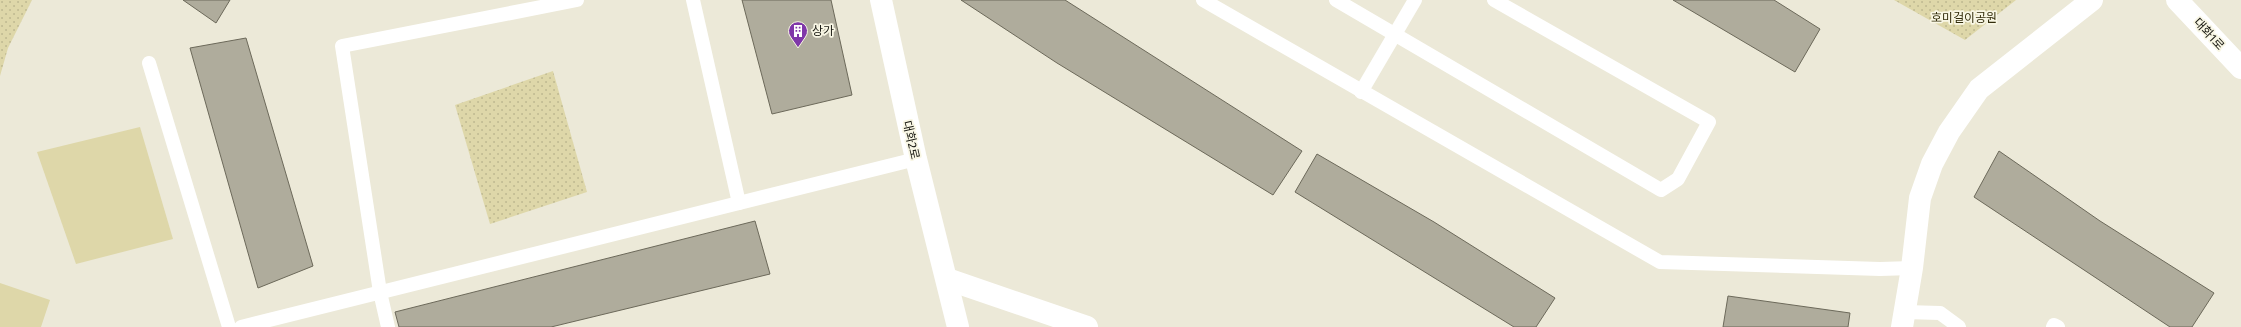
<svg xmlns="http://www.w3.org/2000/svg" width="2241" height="327" font-family="'Fira Sans','Noto Sans KR',sans-serif">
<style>
.green{fill:#ded7a9}
.park{fill:url(#park-dots)}
.building{fill:#afac9c;stroke:#6c695a}
.lines{fill:none;stroke-linecap:round;stroke-linejoin:round}
.service{stroke:#fff;stroke-width:14}
.minor{stroke:#fff;stroke-width:22}
.tertiary{stroke:#fff;stroke-width:22}
.labels{text-anchor:middle;stroke-width:3.5;stroke-linejoin:round;paint-order:stroke}
.park-label{font-size:12px;fill:#332d0b;stroke:#f9f7e5}
.poi-label{font-size:12px;fill:#181812;stroke:#f9f7e5;text-anchor:start}
.street-label{font-size:12px;fill:#181812;stroke:#f9f7e5}
</style>
<defs>
<pattern id="park-dots" width="8" height="8" patternUnits="userSpaceOnUse"><rect width="8" height="8" fill="#ded7a9"/><path d="M2 2h.1M6 6h.1" fill="none" stroke="#beb890" stroke-width="1.8" stroke-linecap="round"/></pattern>
</defs>
<rect width="100%" height="100%" fill="#ece9d8"/>
<!-- green -->
<g class="green">
<path d="M140,127L173,239L76,264L37,152Z"/>
<path d="M0,283L50,300L41,327H0Z"/>
</g>
<!-- park -->
<g class="park">
<path d="M0,0H32L8,48L0,76Z"/>
<path d="M1894,0H2016L1965,40Z"/>
<path d="M553,71L587,192L490,224L455,105Z"/>
</g>
<!-- building -->
<g class="building">
<path d="M183,0H230L216,23Z"/>
<path d="M742,0H831L852,95L772,114Z"/>
<path d="M961,0H1065L1302,151L1273,195L1057,63Z"/>
<path d="M1673,0H1774L1820,29L1795,72Z"/>
<path d="M246,38L313,266L258,288L190,48Z"/>
<path d="M1999,151L2100,221L2214,293L2192,327H2170L1974,197Z"/>
<path d="M1317,154L1434,222L1555,298L1536,327H1514L1295,192Z"/>
<path d="M755,221L770,274L551,327H399L395,312Z"/>
<path d="M1728,296L1850,313L1848,327H1723Z"/>
</g>
<g class="lines">
<!-- service -->
<g class="service">
<path d="M693,0L739,203"/>
<path d="M1203,0L1660,262L1880,269L1912,268"/>
<path d="M1336,0L1661,190L1678,179L1709,122L1494,0"/>
<path d="M149,63L229,327"/>
<path d="M1361,92L1415,0"/>
<path d="M1905,312L1940,313L1959,327"/>
<path d="M241,327L916,159"/>
<path d="M388,327L380,292L342,46L577,0"/>
<path d="M2053,327L2054,325L2058,327"/>
</g>
<!-- minor -->
<g class="minor">
<path d="M947,279L1087,327"/>
<path d="M1902,327L1912,268L1920,198L1932,164L1949,132L1979,89L2092,0"/>
</g>
<!-- tertiary -->
<g class="tertiary">
<path d="M881,0L916,159L958,327"/>
<path d="M2177,0L2241,68"/>
</g>
</g>
<!-- icons -->
<defs>
<g id="building-pin" transform="scale(1)"><path d="M0 17L-7.5 6A9.5 9.5 0 1 1 7.5 6Z" fill="#7f37a9" stroke="#f9f7e5"/><path d="M-4-6H4V6H1V3H-1V6H-4ZM-2.5-4.3h1.7v1.8h-1.7ZM.8-4.3h1.7v1.8H.8ZM-2.5-1h1.7V.8h-1.7ZM.8-1h1.7V.8H.8Z" fill="#fff"/></g>
</defs>
<g fill-rule="evenodd">
<use href="#building-pin" x="798" y="31"/>
</g>
<g class="labels">
<!-- park labels -->
<g class="park-label">
<text x="1964" y="22">호미걸이공원</text>
</g>
<!-- poi labels -->
<g class="poi-label">
<text x="812" y="35">상가</text>
</g>
<!-- street labels -->
<g class="street-label">
<text transform="translate(2209 34) rotate(47)" y="4">대화1로</text>
<text transform="translate(911 140) rotate(77)" y="4">대화2로</text>
</g>
</g>
</svg>
